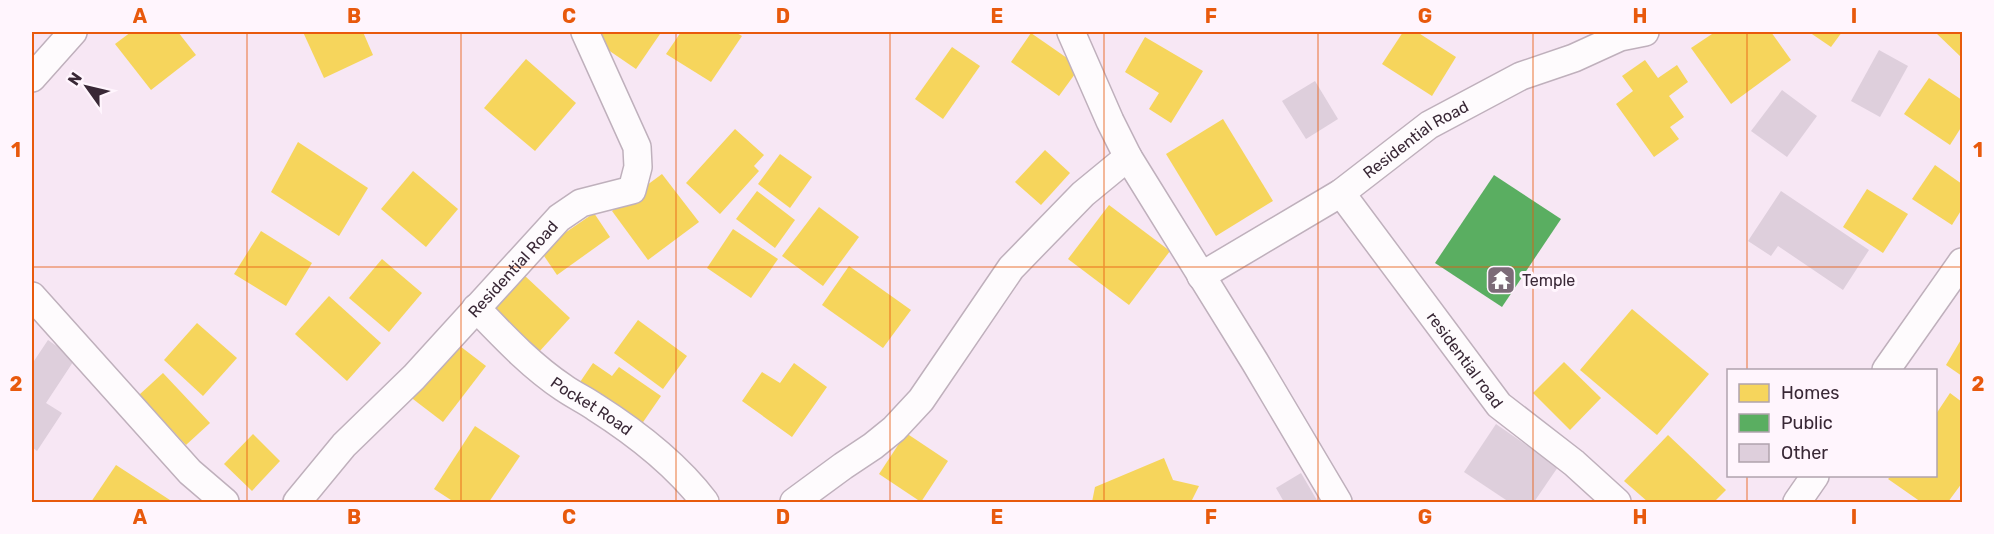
<svg xmlns="http://www.w3.org/2000/svg" width="1994" height="534" font-family="Rubik,sans-serif">
<style>
.homes{fill:#f6d55c}
.public{fill:#5aae61}
.building{fill:#decfdc}
.lines{fill:none;stroke-linecap:round;stroke-linejoin:round}
.street-casing{stroke:#bfb0bc;stroke-width:30}
.street{stroke:#fefbfd;stroke-width:27}
.grid{fill:none;stroke:#e8590c;stroke-width:1.5;stroke-opacity:0.55}
.labels{text-anchor:middle;stroke-width:6;stroke-linejoin:round;paint-order:stroke}
.street-label{font-size:16px;fill:#392836;stroke:#fff5fd}
.poi-label{font-size:16px;fill:#392836;stroke:#fff5fd;text-anchor:start}
.neatline{fill:none;stroke:#e8590c;stroke-width:2}
.grid-label{font-size:20px;text-anchor:middle;font-weight:bold;fill:#e8590c}
</style>
<rect width="100%" height="100%" fill="#f7e7f4"/>
<!-- homes -->
<g class="homes">
<path d="M131,32H178L196,55L151,90L115,44Z"/>
<path d="M303,32H363L373,55L324,78Z"/>
<path d="M602,32H656L660,34L636,69L595,41Z"/>
<path d="M681,32H735L742,36L711,82L666,54Z"/>
<path d="M1403,32H1417L1456,57L1432,96L1382,64Z"/>
<path d="M1715,32H1771L1791,60L1731,104L1691,48Z"/>
<path d="M1809,32H1842L1831,47Z"/>
<path d="M1935,32H1962V58Z"/>
<path d="M1031,33L1080,67L1059,96L1011,62Z"/>
<path d="M1145,37L1203,71L1171,123L1149,109L1159,93L1125,72Z"/>
<path d="M952,47L980,66L943,119L915,99Z"/>
<path d="M526,59L576,103L535,151L484,108Z"/>
<path d="M1645,60L1658,78L1677,65L1688,82L1669,96L1684,117L1670,127L1679,139L1654,157L1616,104L1633,91L1622,76Z"/>
<path d="M1929,78L1962,100V126L1950,145L1904,114Z"/>
<path d="M1223,119L1273,201L1216,236L1166,154Z"/>
<path d="M735,129L764,155L754,166L759,171L720,214L686,183Z"/>
<path d="M298,142L368,188L339,236L271,192Z"/>
<path d="M1045,150L1070,173L1041,205L1015,182Z"/>
<path d="M780,154L812,177L790,208L758,184Z"/>
<path d="M1935,165L1962,184V209L1952,225L1912,199Z"/>
<path d="M413,171L458,209L426,247L381,209Z"/>
<path d="M662,174L699,222L648,260L612,211Z"/>
<path d="M1867,189L1908,214L1883,253L1843,227Z"/>
<path d="M757,191L795,220L775,248L736,219Z"/>
<path d="M1109,205L1170,251L1129,305L1068,259Z"/>
<path d="M819,207L859,237L823,286L782,256Z"/>
<path d="M594,213L610,237L557,275L540,250Z"/>
<path d="M733,229L778,259L751,298L707,268Z"/>
<path d="M261,231L312,263L286,306L234,274Z"/>
<path d="M382,259L422,293L389,332L349,298Z"/>
<path d="M849,266L911,310L883,348L822,305Z"/>
<path d="M524,275L570,318L538,353L492,309Z"/>
<path d="M329,296L381,343L347,381L295,334Z"/>
<path d="M1632,309L1709,374L1657,435L1580,370Z"/>
<path d="M638,320L687,356L663,389L614,353Z"/>
<path d="M197,323L237,358L203,396L164,360Z"/>
<path d="M1962,338V376L1946,365Z"/>
<path d="M452,340L486,366L443,422L409,396Z"/>
<path d="M1564,362L1601,398L1570,430L1533,393Z"/>
<path d="M593,363L612,376L619,367L661,396L639,428L578,385Z"/>
<path d="M794,363L827,387L792,437L742,401L762,372L780,383Z"/>
<path d="M163,373L210,423L186,445L139,395Z"/>
<path d="M1950,393L1962,402V483L1948,502H1921L1888,479L1891,476H1936V414Z"/>
<path d="M475,426L520,456L489,502H454L434,489Z"/>
<path d="M906,433L948,461L921,502L879,474Z"/>
<path d="M253,434L280,461L252,491L224,464Z"/>
<path d="M1668,435L1726,490L1714,502H1648L1624,481Z"/>
<path d="M1164,458L1173,480L1199,486L1191,502H1092L1095,487Z"/>
<path d="M116,465L173,502H91Z"/>
</g>
<!-- public -->
<path class="public" d="M1494,175L1561,219L1502,307L1435,263Z"/>
<!-- building -->
<g class="building">
<path d="M1879,50L1908,66L1880,117L1851,101Z"/>
<path d="M1315,81L1338,119L1306,139L1282,101Z"/>
<path d="M1782,90L1817,116L1787,157L1751,131Z"/>
<path d="M1781,191L1869,250L1843,290L1778,246L1771,256L1748,241Z"/>
<path d="M48,340L75,359L46,403L62,413L37,451L32,447V364Z"/>
<path d="M1496,424L1558,467L1534,502H1509L1464,472Z"/>
<path d="M1301,473L1318,502H1284L1276,488Z"/>
</g>
<g class="lines">
<!-- street casing -->
<g class="street-casing">
<g id="street">
<path d="M32,78L73,32"/>
<path d="M1128,157L1255,362L1338,502"/>
<path id="s1" d="M1341,193L1499,405L1574,463L1617,502"/>
<path id="s2" d="M1201,276L1341,193L1429,125L1521,76L1574,58L1620,37L1645,32"/>
<path d="M32,296L190,472L225,502"/>
<path id="s3" d="M476,308C503,336 531,366 564,388C574,395 585,400 595,407C636,433 676,464 705,502"/>
<path d="M1886,370L1962,262"/>
<path id="s4" d="M297,502L344,445L414,377L559,218L581,203L632,190L638,167L637,147L585,32"/>
<path d="M794,502L843,466L873,446L894,429L921,400L1011,268L1083,194L1128,157L1110,121L1071,32"/>
<path d="M1797,502L1815,476"/>
</g>
</g>
<!-- street -->
<use href="#street" class="street"/>
</g>
<!-- grid -->
<path class="grid" d="M247,32V502M461,32V502M676,32V502M890,32V502M1104,32V502M1318,32V502M1533,32V502M1747,32V370M32,267H1962M1747,476V502"/>
<!-- icons -->
<defs>
<g id="temple-square" transform="scale(1.5)"><rect x="-9" y="-9" width="18" height="18" rx="4" fill="#7c6b78" stroke="#fff5fd"/><path d="M0-6L5-2H3V0L6.5 2.5H4V6H1.5V3h-3V6H-4V2.5H-6.5L-3 0V-2H-5Z" fill="#fff"/></g>
</defs>
<g fill-rule="evenodd">
<use href="#temple-square" x="1501" y="280"/>
</g>
<g class="labels">
<!-- street labels -->
<g class="street-label">
<text dy="6" stroke="none"><textPath href="#s2" startOffset="255">Residential Road</textPath></text>
<text dy="6" stroke="none"><textPath href="#s4" startOffset="318">Residential Road</textPath></text>
<text dy="6" stroke="none"><textPath href="#s1" startOffset="208">residential road</textPath></text>
<text dy="6" stroke="none"><textPath href="#s3" startOffset="152">Pocket Road</textPath></text>
</g>
<!-- poi labels -->
<g class="poi-label">
<text x="1522" y="286">Temple</text>
</g>
</g>
<!-- border -->
<rect width="1994" height="534" fill="none" stroke="#fff5fd" stroke-width="66"/>
<!-- legend -->
<rect x="1727" y="369" width="210" height="108" fill="#fff5fd" stroke="#b0a3ad" stroke-width="1.5"/>
<rect x="1739" y="384" width="30" height="18" fill="#f6d55c" stroke="#b0a3ad" stroke-width="1.5"/>
<text x="1781" y="399" font-size="18" fill="#392836">Homes</text>
<rect x="1739" y="414" width="30" height="18" fill="#5aae61" stroke="#b0a3ad" stroke-width="1.5"/>
<text x="1781" y="429" font-size="18" fill="#392836">Public</text>
<rect x="1739" y="444" width="30" height="18" fill="#decfdc" stroke="#b0a3ad" stroke-width="1.5"/>
<text x="1781" y="459" font-size="18" fill="#392836">Other</text>
<!-- north arrow -->
<g transform="translate(87 87) rotate(304)" stroke="#fff5fd" stroke-width="4.5" paint-order="stroke">
<path d="M0-4.5L10 22L0 15L-10 22Z" fill="#392836"/>
<text y="-9" font-size="16" font-weight="bold" text-anchor="middle" fill="#392836">N</text>
</g>
<rect x="33" y="33" width="1928" height="468" class="neatline"/>
<g class="grid-label">
<text x="140" y="23">A</text>
<text x="354" y="23">B</text>
<text x="569" y="23">C</text>
<text x="783" y="23">D</text>
<text x="997" y="23">E</text>
<text x="1211" y="23">F</text>
<text x="1425" y="23">G</text>
<text x="1640" y="23">H</text>
<text x="1854" y="23">I</text>
<text x="16" y="157">1</text>
<text x="1978" y="157">1</text>
<text x="16" y="391">2</text>
<text x="1978" y="391">2</text>
<text x="140" y="524">A</text>
<text x="354" y="524">B</text>
<text x="569" y="524">C</text>
<text x="783" y="524">D</text>
<text x="997" y="524">E</text>
<text x="1211" y="524">F</text>
<text x="1425" y="524">G</text>
<text x="1640" y="524">H</text>
<text x="1854" y="524">I</text>
</g>
</svg>
